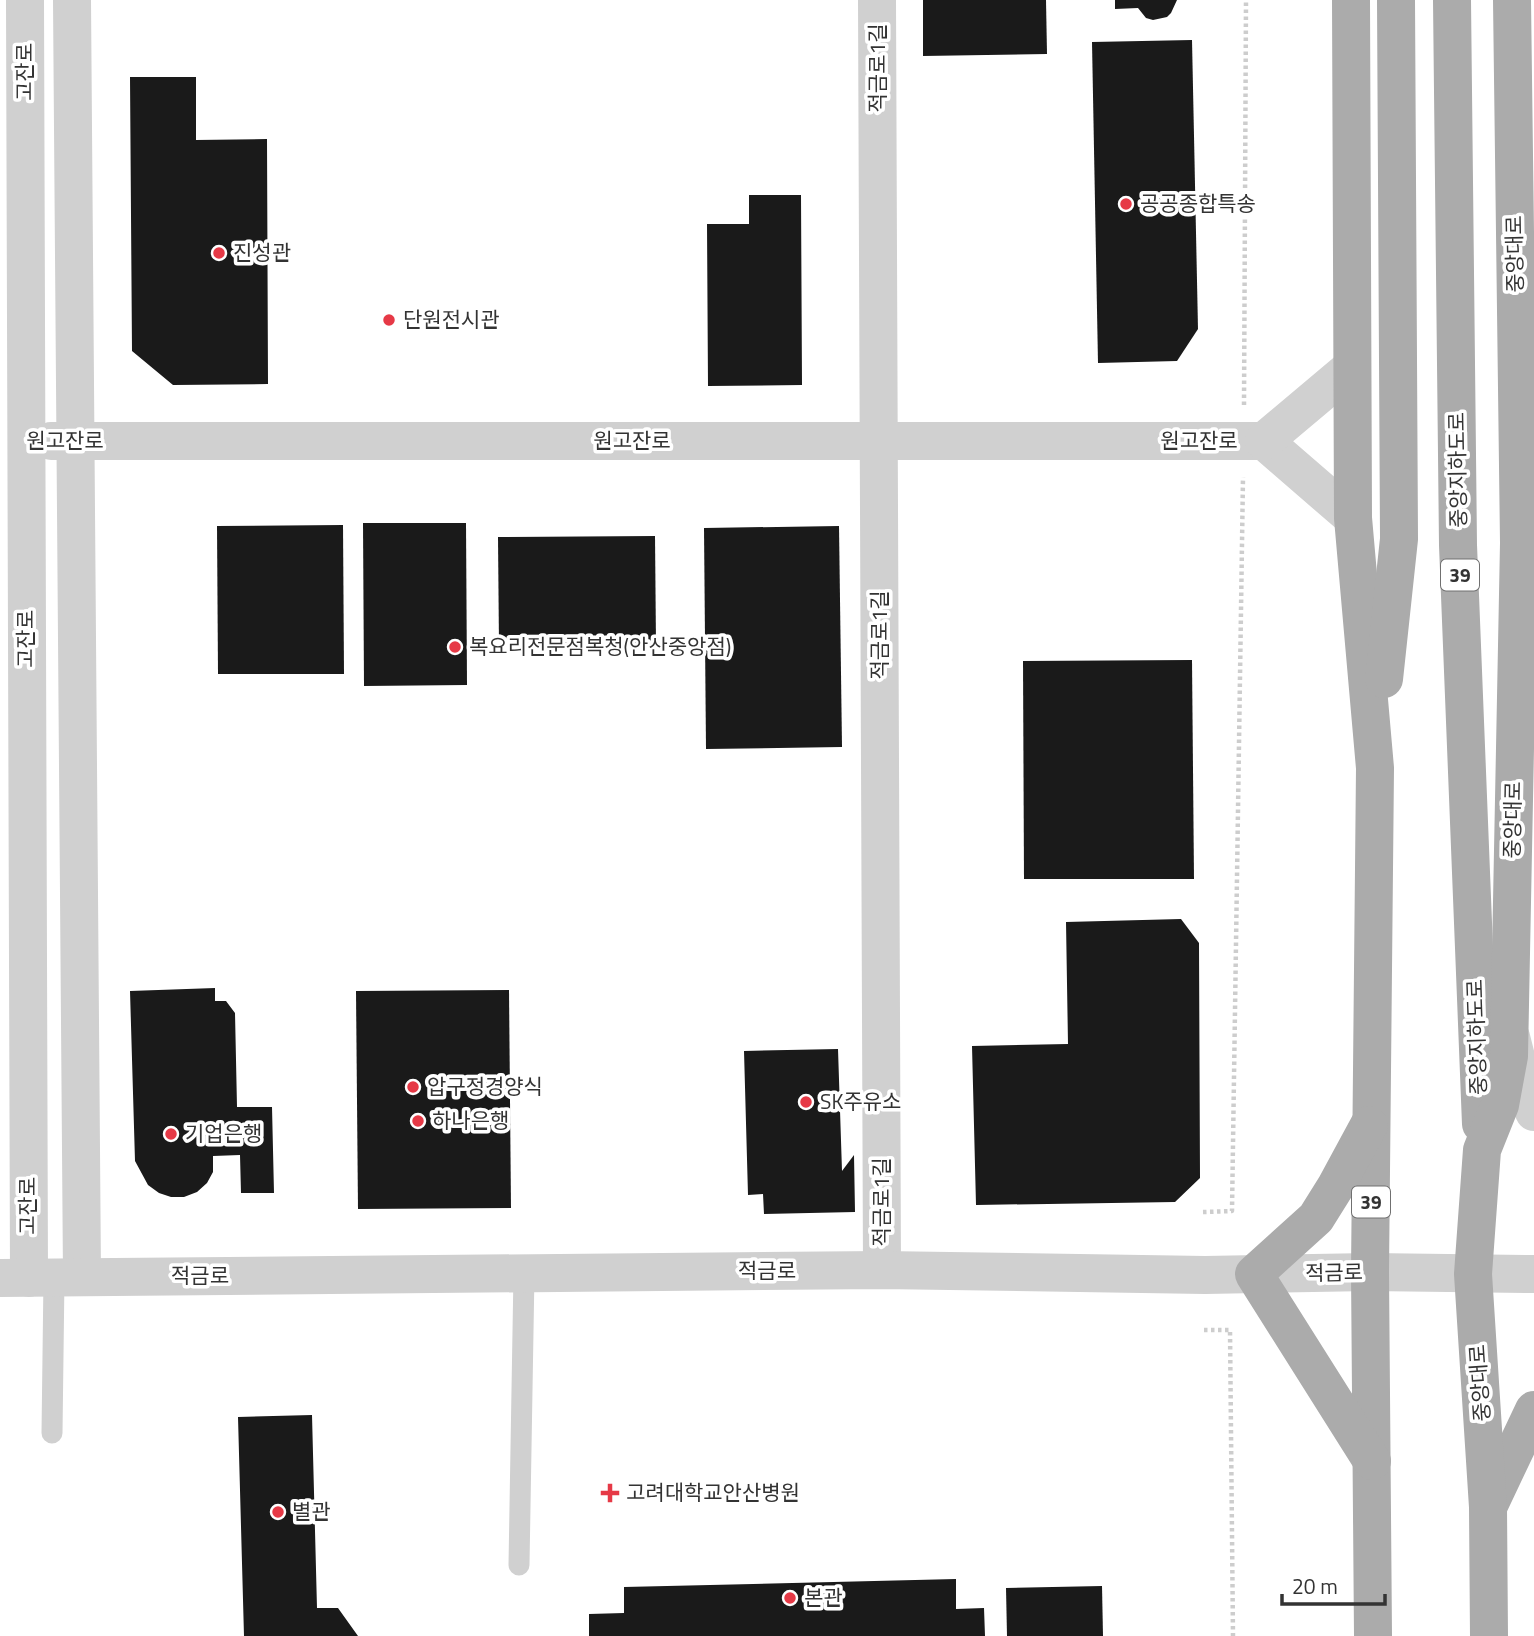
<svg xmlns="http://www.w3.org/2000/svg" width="1534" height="1636" font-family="'Titillium Web','Noto Sans KR',sans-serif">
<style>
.building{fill:#1a1a1a}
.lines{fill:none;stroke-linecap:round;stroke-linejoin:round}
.path{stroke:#cdcdcd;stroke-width:4.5;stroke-dasharray:3.5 3.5;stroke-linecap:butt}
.service{stroke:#d0d0d0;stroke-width:21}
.minor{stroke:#d0d0d0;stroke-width:38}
.tertiary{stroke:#d0d0d0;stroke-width:38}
.primary{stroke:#ababab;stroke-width:38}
.poi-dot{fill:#e63946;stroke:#fff;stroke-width:2.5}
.labels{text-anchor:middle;stroke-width:7;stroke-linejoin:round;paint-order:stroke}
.shield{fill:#fff;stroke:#707070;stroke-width:2}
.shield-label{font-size:19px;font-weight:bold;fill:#333}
.street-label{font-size:21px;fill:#333;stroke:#fff}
.poi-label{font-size:21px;fill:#333;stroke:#fff;text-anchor:start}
</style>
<rect width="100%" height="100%" fill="#fff"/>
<!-- building -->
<g class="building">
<path d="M923,0H1046L1047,54L923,56Z"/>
<path d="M1115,0H1177L1171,13L1167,17L1153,20L1146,18L1138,8L1115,9Z"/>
<path d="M1192,40L1198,329L1177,361L1098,363L1092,42Z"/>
<path d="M130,77H196V140L267,139L268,384L173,385L132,351Z"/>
<path d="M749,195H801L802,385L708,386L707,224H749Z"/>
<path d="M363,523H466L467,685L364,686Z"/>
<path d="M343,525L344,674H218L217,526Z"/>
<path d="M839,526L842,747L706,749L704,528Z"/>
<path d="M655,536L656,646L499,647L498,537Z"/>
<path d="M1192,660L1194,879H1024L1023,661Z"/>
<path d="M1181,919L1199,943L1200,1178L1175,1202L976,1205L972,1046L1068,1044L1066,922Z"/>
<path d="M215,988V1001H226L235,1013L237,1107H272L274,1193H241L240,1155L213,1156V1172L207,1183L197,1192L184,1197H171L159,1193L148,1185L135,1161L130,991Z"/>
<path d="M509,990L511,1208L358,1209L356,991Z"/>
<path d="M838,1049L842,1171L854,1155L855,1212L764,1214L763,1194L748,1195L744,1051Z"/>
<path d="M312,1415L317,1608H338L358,1636H244L238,1417Z"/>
<path d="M956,1579V1609L984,1608L985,1636H589V1614L624,1613V1587Z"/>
<path d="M1102,1586L1103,1636H1007L1006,1588Z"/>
</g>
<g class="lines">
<!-- path -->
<g class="path">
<path d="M1244,405L1246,0"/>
<path d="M1203,1212L1232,1211L1243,477"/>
<path d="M1204,1330H1230L1233,1636"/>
</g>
<!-- service -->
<g class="service">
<path d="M52,1433L54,1277"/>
<path d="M519,1565L524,1273"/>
</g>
<!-- minor -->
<path class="minor" d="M877,0L882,1270"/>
<!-- tertiary -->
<g class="tertiary">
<path d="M25,0L29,1278"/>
<path d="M72,0L82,1277"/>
<path d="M51,441H1264"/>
<path d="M1264,441L1353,518"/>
<path d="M1264,441L1352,367"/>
<path d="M1511,1037L1524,1089L1534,1112"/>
<path d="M0,1278L882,1270L1205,1275L1370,1272L1534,1274"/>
</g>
<!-- primary -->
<g class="primary">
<path d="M1351,0L1353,518L1375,768L1370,1272L1373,1636"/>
<path d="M1452,0L1458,545L1481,1124"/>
<path d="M1384,679L1399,539L1396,0"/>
<path d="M1369,1125L1336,1186L1316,1218L1254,1274L1372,1461"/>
<path d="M1489,1505L1534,1410"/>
<path d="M1489,1636L1488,1507L1473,1274L1482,1150L1500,1105L1509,1056L1519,543L1512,0"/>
</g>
</g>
<!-- markers -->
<g class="poi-dot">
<circle cx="1126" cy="204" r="7"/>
<circle cx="219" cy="253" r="7"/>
<circle cx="389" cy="320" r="7"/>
<circle cx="455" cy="647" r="7"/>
<circle cx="413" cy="1087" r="7"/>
<circle cx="806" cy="1102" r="7"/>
<circle cx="418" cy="1121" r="7"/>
<circle cx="171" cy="1134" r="7"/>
<path d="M606.5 1482.5h7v7h7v7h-7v7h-7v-7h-7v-7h7z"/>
<circle cx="278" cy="1512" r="7"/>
<circle cx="790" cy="1598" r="7"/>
</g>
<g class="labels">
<!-- shield labels -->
<g class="shield">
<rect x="1441" y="559.5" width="38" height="31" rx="5"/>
<rect x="1352" y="1186.5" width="38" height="31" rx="5"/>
</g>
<g class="shield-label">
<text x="1460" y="582">39</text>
<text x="1371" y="1209">39</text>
</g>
<!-- street labels -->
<g class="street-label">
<text transform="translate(878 68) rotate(-90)" y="7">적금로1길</text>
<text transform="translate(25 72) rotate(-90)" y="7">고잔로</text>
<text transform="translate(1515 254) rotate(-91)" y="7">중앙대로</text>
<text x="65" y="448">원고잔로</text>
<text x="632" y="448">원고잔로</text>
<text x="1199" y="448">원고잔로</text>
<text transform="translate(1458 470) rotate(-91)" y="7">중앙지하도로</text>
<text transform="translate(880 635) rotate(-90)" y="7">적금로1길</text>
<text transform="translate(26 639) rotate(-90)" y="7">고잔로</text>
<text transform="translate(1513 820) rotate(-89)" y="7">중앙대로</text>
<text transform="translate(1477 1037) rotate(-92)" y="7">중앙지하도로</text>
<text transform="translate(882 1202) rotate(-90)" y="7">적금로1길</text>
<text transform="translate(28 1206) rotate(-90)" y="7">고잔로</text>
<text x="767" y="1278">적금로</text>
<text transform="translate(1334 1273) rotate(-1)" y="7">적금로</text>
<text x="200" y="1283">적금로</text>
<text transform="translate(1480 1383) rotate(-94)" y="7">중앙대로</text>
</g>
<!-- poi labels -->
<g class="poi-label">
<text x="1140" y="211">공공종합특송</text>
<text x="233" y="260">진성관</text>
<text x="403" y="327">단원전시관</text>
<text x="469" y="654">복요리전문점복청(안산중앙점)</text>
<text x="427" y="1094">압구정경양식</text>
<text x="820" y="1109">SK주유소</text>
<text x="432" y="1128">하나은행</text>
<text x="185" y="1141">기업은행</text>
<text x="626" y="1500">고려대학교안산병원</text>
<text x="292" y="1519">별관</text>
<text x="804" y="1605">본관</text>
</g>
</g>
<!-- scale -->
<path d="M1282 1594v10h103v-10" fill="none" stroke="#333333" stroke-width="3.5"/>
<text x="1292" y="1594" font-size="21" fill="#333333" stroke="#ffffff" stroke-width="5" paint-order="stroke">20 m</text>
</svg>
